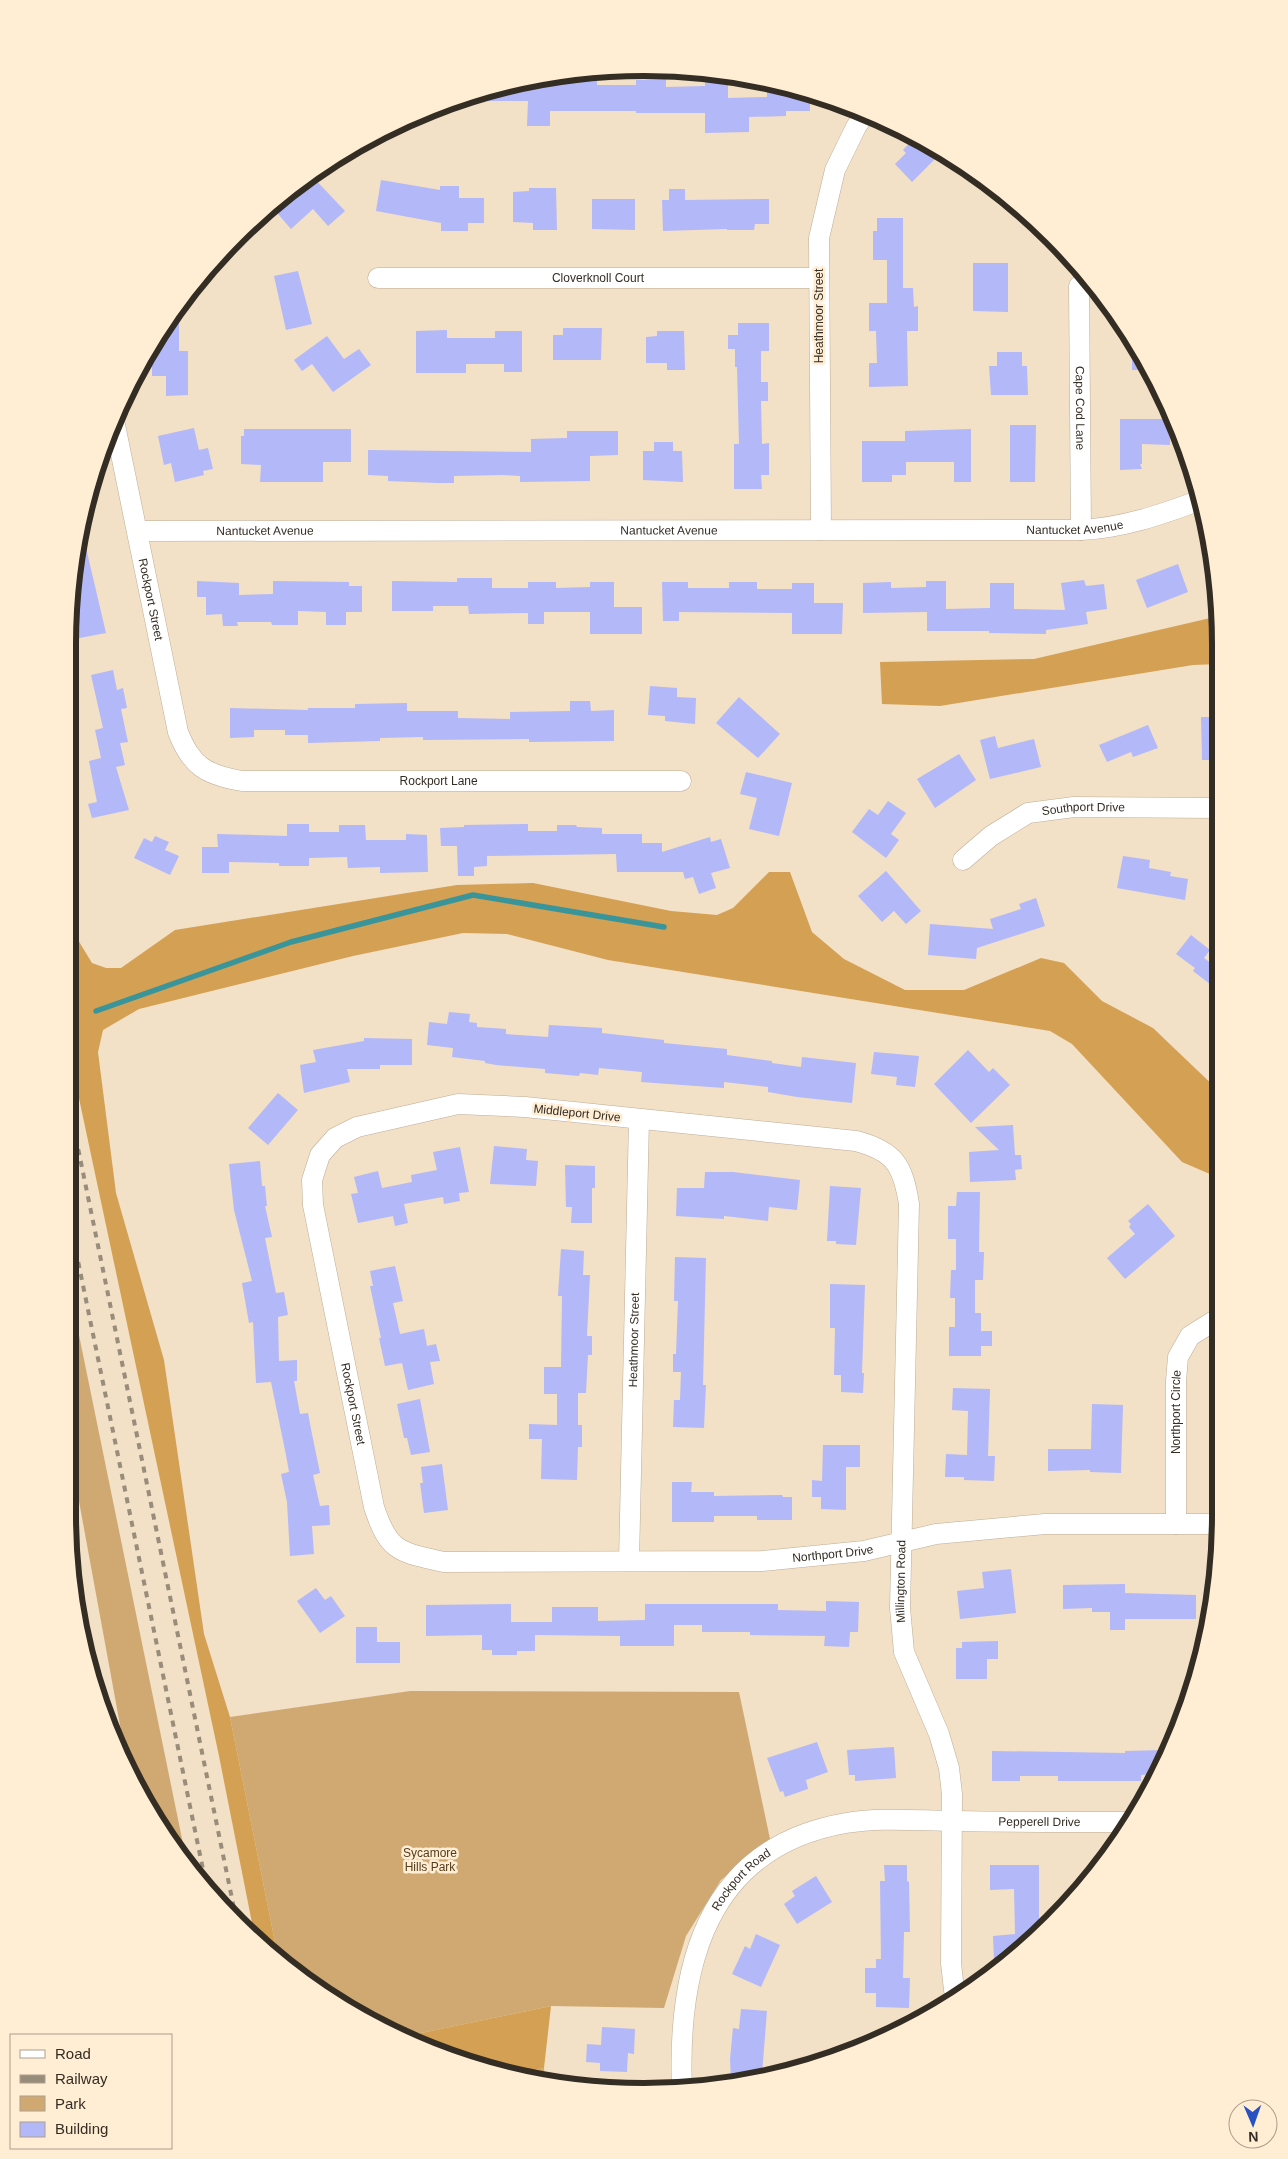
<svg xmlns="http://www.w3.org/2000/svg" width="1288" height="2159" font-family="Helvetica,sans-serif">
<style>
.green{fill:#d0a972}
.forest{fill:#d4a053}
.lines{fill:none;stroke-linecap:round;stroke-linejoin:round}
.stream{stroke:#3a959b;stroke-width:5.5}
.building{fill:#b3b8f8}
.street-casing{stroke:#bead96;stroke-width:21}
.street{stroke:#fff;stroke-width:20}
.rail{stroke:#988c7a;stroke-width:4;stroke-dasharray:6 6;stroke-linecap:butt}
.labels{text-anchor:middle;stroke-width:5;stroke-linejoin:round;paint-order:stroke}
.street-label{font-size:12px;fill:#342d24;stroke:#ffedd4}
.park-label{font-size:12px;fill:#533d1c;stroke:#ffedd4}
.rim{fill:none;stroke:#342d24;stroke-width:6}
</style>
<rect width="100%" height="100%" fill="#f2e0c7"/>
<!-- green -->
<g class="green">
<path d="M71,1295L79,1335L188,1868L129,1774L72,1463Z"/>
<path d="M410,1691L739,1692L770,1839L721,1880L686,1936L664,2008L551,2006L402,2037L389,2032L323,1994L278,1957L230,1717Z"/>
<path d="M544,2068L545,2082L513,2075Z"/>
</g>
<!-- forest -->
<g class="forest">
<path d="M1219,616V664L1193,665L940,706L882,704L880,662L1034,659Z"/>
<path d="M769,872H790L812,932L844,959L905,990H964L1041,958L1064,963L1102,1001L1153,1028L1219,1091V1178L1182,1162L1072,1044L1050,1031L608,960L507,934L463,933L353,956L139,1009L103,1030L98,1052L116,1193L164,1360L204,1634L230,1717L278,1957L255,1938L219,1756L70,1056V900L78,940L92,963L106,968H121L175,930L457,885L533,883L671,911L717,915L733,908Z"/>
<path d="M551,2006L544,2068L513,2075L495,2072L402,2037Z"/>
</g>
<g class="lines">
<!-- stream -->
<path class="stream" d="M96,1011L291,942L473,895L664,927"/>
</g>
<!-- building -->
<g class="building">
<path d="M567,78H597V85H636V80L666,79V87L705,86V80H728V98L767,97V82L810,95V111H786V116L749,117V132L705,133V113H636V111H550V126H527L528,101H470V97L530,79H538V84H567Z"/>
<path d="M914,138L942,152L912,182L895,164L906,153L903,150Z"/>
<path d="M311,175L345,211L328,226L313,209L291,229L272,207Z"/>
<path d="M381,180L440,190V186H459V198H484V223H468V231H441V223L376,211Z"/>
<path d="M529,188H556L557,230H533V223L513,222V192L529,191Z"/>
<path d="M669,189H685V200L769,199V224H755L754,230H727V229L663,231L662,200H669Z"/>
<path d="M592,199H635V230L592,229Z"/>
<path d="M877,218H903V288H913L914,307L918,306V331H907L908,386L869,387V363H877L876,331H869V303H887V260H873V231H877Z"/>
<path d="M973,263H1008V312L973,311Z"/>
<path d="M298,271L312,324L286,330L274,276Z"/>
<path d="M179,306V351H188V395L166,396V376H152V350L164,324Z"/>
<path d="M738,323H769V351H761V382H768V401H761L762,444L769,443V475H761L762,489H734V444H739L737,367H735V349H728V335H738Z"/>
<path d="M563,328H602L601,360H553V335H563Z"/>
<path d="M447,330V338H495V331H522V372H504V364H466V373H416V331Z"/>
<path d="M657,331H684L685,370H667V363H646V337L657,336Z"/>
<path d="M327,336L344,359L359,349L371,365L333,392L312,364L302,371L294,360Z"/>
<path d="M1132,341L1143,356L1150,370H1132Z"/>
<path d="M997,352H1022V366H1027L1028,395H991L989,366H997Z"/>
<path d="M1120,419H1170V445L1142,444V464H1140L1142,469L1120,470Z"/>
<path d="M1010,425H1036L1035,482H1010Z"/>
<path d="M194,428L199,450L208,448L213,469L203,471L204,475L175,482L171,463L164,465L158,436Z"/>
<path d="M244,429H351V462H323V482H260L261,465L241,464V436H244Z"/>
<path d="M971,429V482H954V462H906V475H892V482H862V441H905V431Z"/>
<path d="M567,431H618V455L590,456V481L520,482V476L504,475L454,476V483H437L388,481V476L368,475V450L531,452V439L567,438Z"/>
<path d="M654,442H673V451H682L683,482L643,480V451H654Z"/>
<path d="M83,535L106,633L69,640V606Z"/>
<path d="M1178,564L1188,592L1147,608L1136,580Z"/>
<path d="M457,578H492V588H528V582H556V588L590,587V582H614V607H642V634H590V612H544V624H528V613L469,614L468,606H433V611H392V581L457,582Z"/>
<path d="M1084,580L1086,586L1104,584L1107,609L1086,612L1088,624L1046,630V634L989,633V631H927V612L863,613V583L891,582V588L926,587V581H946V609L990,608V583H1014V609L1065,610L1061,583Z"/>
<path d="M197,581L239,583V595L273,594V581L349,582V586H362V612H346V625H326V612L298,611V625H272L271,622H237L238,626H223L222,614L206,615V597H197Z"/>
<path d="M662,582H688V588H729V582H757V589H792V583H814V603H843L842,634H792V613L679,612V621H663Z"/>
<path d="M113,670L117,690L123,688L127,708L121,709L128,742L120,743L125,765L116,767L129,810L92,818L88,804L97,802L89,761L101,758L95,730L103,728L91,675Z"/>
<path d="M650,686L677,688V697L696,698L695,724L665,721V716L648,715Z"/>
<path d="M739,697L780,734L758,758L716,723Z"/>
<path d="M570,701H590L591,711L614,710V741L529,742V739L423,740V737L380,738V741L308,743V735H285V730H254V737L230,738V708L308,710V708H355V704L407,703V711H458V718L510,719V712L570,711Z"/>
<path d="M1201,717H1215V721H1219V749H1215L1214,760H1202Z"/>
<path d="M1148,725L1158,748L1133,757L1131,752L1107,762L1099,745Z"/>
<path d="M995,736L998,748L1034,739L1041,767L990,779L980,740Z"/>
<path d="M959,754L976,780L935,808L917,779Z"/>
<path d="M746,772L792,783L779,836L749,829L757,798L740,794Z"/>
<path d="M888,801L906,813L891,834L899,840L886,858L852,832L869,809L878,815Z"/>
<path d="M287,824H309V832H339V825H365L366,840H406V834L427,835L428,872L380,873V867L348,868L347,857L309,858V866H279V863L229,862V873H202V847H218L217,834L287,836Z"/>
<path d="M528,824V831H557V825H576L577,827L602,828V834H642V843H662V852L710,837L711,842L721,839L730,868L711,873L716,888L699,894L693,877L685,879L683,872H617L616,854L487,856V866L474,867V876H458L457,846H441L440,828L464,827V825Z"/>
<path d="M155,836L169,842L165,850L179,856L170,875L134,858L144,838L152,842Z"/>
<path d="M1123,856L1150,860L1149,868L1171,872L1170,876L1188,879L1185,900L1117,888Z"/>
<path d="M886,871L921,911L906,924L894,911L882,922L858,896Z"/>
<path d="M1036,898L1045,926L977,948L976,959L928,955L930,924L993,929L990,919L1021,909L1019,904Z"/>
<path d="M1191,935L1210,950L1204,958L1219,969V991L1193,971L1195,968L1176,954Z"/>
<path d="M449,1012L470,1014L469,1022L477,1023V1027L506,1029V1034L548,1037L549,1025L602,1028V1033L664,1040V1043L727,1049V1055L772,1061V1063L801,1067L802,1057L856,1063L852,1103L797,1097L768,1092V1087L724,1082V1088L641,1082L642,1072L599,1068L598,1075L580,1073L579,1076L545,1073V1069L496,1065L485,1063V1061L452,1057L453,1048L427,1045L429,1022L447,1024Z"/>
<path d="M364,1038L412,1039V1065H380V1069H347L350,1082L304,1093L300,1065L316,1062L313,1050L364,1041Z"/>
<path d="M968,1050L989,1072L993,1068L1010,1085L971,1123L934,1084Z"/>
<path d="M874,1052L919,1056L915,1087L896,1085L897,1077L871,1074Z"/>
<path d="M278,1093L298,1110L268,1145L248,1128Z"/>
<path d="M1013,1125L1015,1155H1021L1022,1169L1015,1170L1016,1180L970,1182L969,1152L999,1150L975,1127Z"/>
<path d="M494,1146L527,1149L526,1160L538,1161L536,1186L490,1184Z"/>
<path d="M460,1147L469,1192L459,1193L460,1201L444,1204L443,1197L404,1204L408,1223L395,1226L393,1216L358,1223L351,1194L358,1193L354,1177L378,1171L382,1188L412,1182L411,1175L437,1170L433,1152Z"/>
<path d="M260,1161L262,1186H265L267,1206H265L272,1237L265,1238L276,1293L284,1292L288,1315L278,1317L279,1361L297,1360V1381H294L300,1414L308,1413L311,1429L320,1473L313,1475L320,1506L329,1505L330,1525L312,1526L314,1554L290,1556L287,1502L281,1474L289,1472L286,1455L271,1382L256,1383L253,1322L249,1323L242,1283L252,1281L234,1210L229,1164Z"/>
<path d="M565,1165L595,1166V1188H592V1223H571L572,1207H566Z"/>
<path d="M705,1172H733L800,1180L797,1210L769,1207L768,1221L724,1216V1219L676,1216L677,1188H704Z"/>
<path d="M830,1186L861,1188L856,1245L836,1244V1241H827Z"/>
<path d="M957,1192H980L979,1252H984L983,1280H975V1313H981V1331H992V1346H981V1356H949V1327H955V1298H950L951,1270H956V1239H948V1206H956Z"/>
<path d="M1148,1204L1175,1236L1125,1279L1107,1258L1135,1234L1129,1227L1131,1224L1128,1221Z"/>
<path d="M561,1249L584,1251L583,1275H590L587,1336H592V1355H588L586,1393H578V1425H582V1447H578L577,1480L541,1479L542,1439H529V1424L557,1425V1394H544V1367H561L562,1296H558Z"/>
<path d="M675,1257L706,1258L703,1385H706L704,1428L673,1427L674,1400H680L681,1372H673V1354H676L678,1301H674Z"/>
<path d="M395,1266L403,1301L393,1303L400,1334L424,1329L427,1346L436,1344L440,1361L430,1362L434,1384L408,1390L402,1363L385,1366L379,1338H381L370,1286H373L370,1271Z"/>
<path d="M830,1284L865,1285L862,1373H864L863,1393L841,1392V1375H834L835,1328H830Z"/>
<path d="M953,1388L990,1389L988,1456H995L994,1481L964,1480V1477H945L946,1454L967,1455L968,1411L952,1410Z"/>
<path d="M420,1399L430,1452L411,1455L407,1438H404L397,1404Z"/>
<path d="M1092,1404L1123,1405L1121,1473L1090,1472V1470L1048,1471V1449H1091Z"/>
<path d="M823,1445H860V1467H846V1510L821,1509V1497H812V1480L822,1481Z"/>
<path d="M442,1464L448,1510L424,1513L420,1483H423L421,1467Z"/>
<path d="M672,1482H692L691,1492H714V1496L782,1495L783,1497H792V1520H757V1516H714V1522H672Z"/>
<path d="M1011,1569L1016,1613L960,1619L957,1591L984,1588L982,1572Z"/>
<path d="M1125,1584V1593L1196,1595V1619H1125V1630H1110V1612H1092V1608L1063,1609V1585Z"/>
<path d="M316,1588L325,1600L331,1596L345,1616L320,1633L297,1601Z"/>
<path d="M826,1601L859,1602L858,1632H850L849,1647L824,1646L825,1636L750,1635V1632H702V1625H674V1646H620V1636L535,1635V1651H517V1655H492V1650H482V1635L426,1636V1605L511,1604V1622H552V1607H598V1621L645,1620V1604H778V1610L826,1611Z"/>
<path d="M356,1627H377V1642H400V1663H356Z"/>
<path d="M998,1641V1659H987V1679H956V1648H962V1642Z"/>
<path d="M817,1742L828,1772L806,1780L808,1789L785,1797L783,1791L780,1792L767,1758Z"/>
<path d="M894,1747L896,1778L855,1781V1775H849L847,1750Z"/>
<path d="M1165,1750L1153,1774L1141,1775V1781H1058V1776H1020V1781H992V1751L1125,1753V1751Z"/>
<path d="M884,1865H907V1881L909,1882L910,1932H904L903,1978H910L909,2008L876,2007V1993H865V1968H876V1959H881L880,1881H885Z"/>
<path d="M990,1865H1039V1931L999,1968V1960L994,1961L993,1936L1015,1934L1014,1889L990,1890Z"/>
<path d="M816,1876L832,1902L797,1924L784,1904L795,1896L792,1891Z"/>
<path d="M756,1934L780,1945L761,1987L732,1974L745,1946L750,1949Z"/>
<path d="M741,2009L767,2011L762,2074L731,2080L730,2059L733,2028L739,2029Z"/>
<path d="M602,2027L635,2029L634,2054L628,2053L627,2072L600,2071V2063L586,2062L587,2044L601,2045Z"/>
</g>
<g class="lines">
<!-- street casing -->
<g class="street-casing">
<g id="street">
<path id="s1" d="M378,278H819"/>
<path id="s2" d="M1079,286L1081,530"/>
<path id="s3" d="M115,425L178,732C191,766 206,775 242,781H681"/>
<path d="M821,530L819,238L835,170L856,127L866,112"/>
<path id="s4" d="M137,531L1081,530C1122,528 1160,515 1198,501"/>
<path id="s5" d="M963,860L991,836L1028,813L1074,807L1219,808"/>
<path id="s6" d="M1176,1524V1381L1178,1357L1190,1336L1214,1321H1219"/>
<path id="s7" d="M629,1561L639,1119"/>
<path id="s8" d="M956,1998L954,1990L951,1963L952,1794L949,1768L939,1734L904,1652L900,1608L909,1204C903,1166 895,1151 856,1141L525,1107L458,1104L357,1127L335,1138L320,1155L312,1180L313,1205L374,1507C389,1553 400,1552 444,1562L762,1561L864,1551L936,1534L1045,1524H1219"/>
<path id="s9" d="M682,2090C677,1967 706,1847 846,1823C882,1817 919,1821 956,1821C1014,1822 1072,1822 1130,1822"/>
</g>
</g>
<!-- street -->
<use href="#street" class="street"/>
<!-- rail -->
<g class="rail">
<path d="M71,1114L237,1923"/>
<path d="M71,1227L207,1889"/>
</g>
</g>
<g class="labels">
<!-- street labels -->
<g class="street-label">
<text dy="4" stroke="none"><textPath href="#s1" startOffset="220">Cloverknoll Court</textPath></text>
<text transform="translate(819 316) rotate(-90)" y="4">Heathmoor Street</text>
<text dy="4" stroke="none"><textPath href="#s2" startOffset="122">Cape Cod Lane</textPath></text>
<text dy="4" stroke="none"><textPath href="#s4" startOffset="938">Nantucket Avenue</textPath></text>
<text dy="4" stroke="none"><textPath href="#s4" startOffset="128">Nantucket Avenue</textPath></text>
<text dy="4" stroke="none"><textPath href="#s4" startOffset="532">Nantucket Avenue</textPath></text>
<text dy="4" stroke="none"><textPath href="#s3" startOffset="178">Rockport Street</textPath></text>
<text dy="4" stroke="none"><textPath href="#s3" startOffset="596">Rockport Lane</textPath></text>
<text dy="4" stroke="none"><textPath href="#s5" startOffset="136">Southport Drive</textPath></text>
<text transform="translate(577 1113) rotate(6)" y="4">Middleport Drive</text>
<text dy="4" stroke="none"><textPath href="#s7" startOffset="221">Heathmoor Street</textPath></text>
<text dy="4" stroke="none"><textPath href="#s8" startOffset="1698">Rockport Street</textPath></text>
<text dy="4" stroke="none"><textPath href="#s6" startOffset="112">Northport Circle</textPath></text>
<text dy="4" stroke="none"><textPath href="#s8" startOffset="2289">Northport Drive</textPath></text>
<text dy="4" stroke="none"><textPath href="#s8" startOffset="426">Millington Road</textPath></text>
<text dy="4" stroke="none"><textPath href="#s9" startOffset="542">Pepperell Drive</textPath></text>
<text dy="4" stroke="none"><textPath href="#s9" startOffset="226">Rockport Road</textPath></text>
</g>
<!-- park labels -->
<g class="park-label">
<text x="430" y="1857">Sycamore<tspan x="430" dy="14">Hills Park</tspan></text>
</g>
</g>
<!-- crop -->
<path d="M0 0H1288V2159H0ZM644 76H644A568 568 0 0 1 1212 644V1515A568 568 0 0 1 644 2083H644A568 568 0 0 1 76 1515V644A568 568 0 0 1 644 76Z" fill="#ffedd4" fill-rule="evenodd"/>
<path class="rim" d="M644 76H644A568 568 0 0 1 1212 644V1515A568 568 0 0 1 644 2083H644A568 568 0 0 1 76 1515V644A568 568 0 0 1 644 76Z"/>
<!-- legend -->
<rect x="10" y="2034" width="162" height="115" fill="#ffedd4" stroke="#aea08e"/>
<rect x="20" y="2050" width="25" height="8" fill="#ffffff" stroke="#aea08e"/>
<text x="55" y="2059" font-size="15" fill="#342d24">Road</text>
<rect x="20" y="2075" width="25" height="8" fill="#988c7a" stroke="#aea08e"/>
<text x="55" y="2084" font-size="15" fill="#342d24">Railway</text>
<rect x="20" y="2096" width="25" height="15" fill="#d0a972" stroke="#aea08e"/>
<text x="55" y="2109" font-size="15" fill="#342d24">Park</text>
<rect x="20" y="2122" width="25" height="15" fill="#b3b8f8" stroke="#aea08e"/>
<text x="55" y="2134" font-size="15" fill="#342d24">Building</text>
<!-- north arrow -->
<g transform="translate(1253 2124) rotate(178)"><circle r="24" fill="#ffedd4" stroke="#aea08e"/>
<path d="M0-4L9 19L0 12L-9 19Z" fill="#2852c1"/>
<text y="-8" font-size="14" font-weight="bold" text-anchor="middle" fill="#342d24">N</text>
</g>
</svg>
